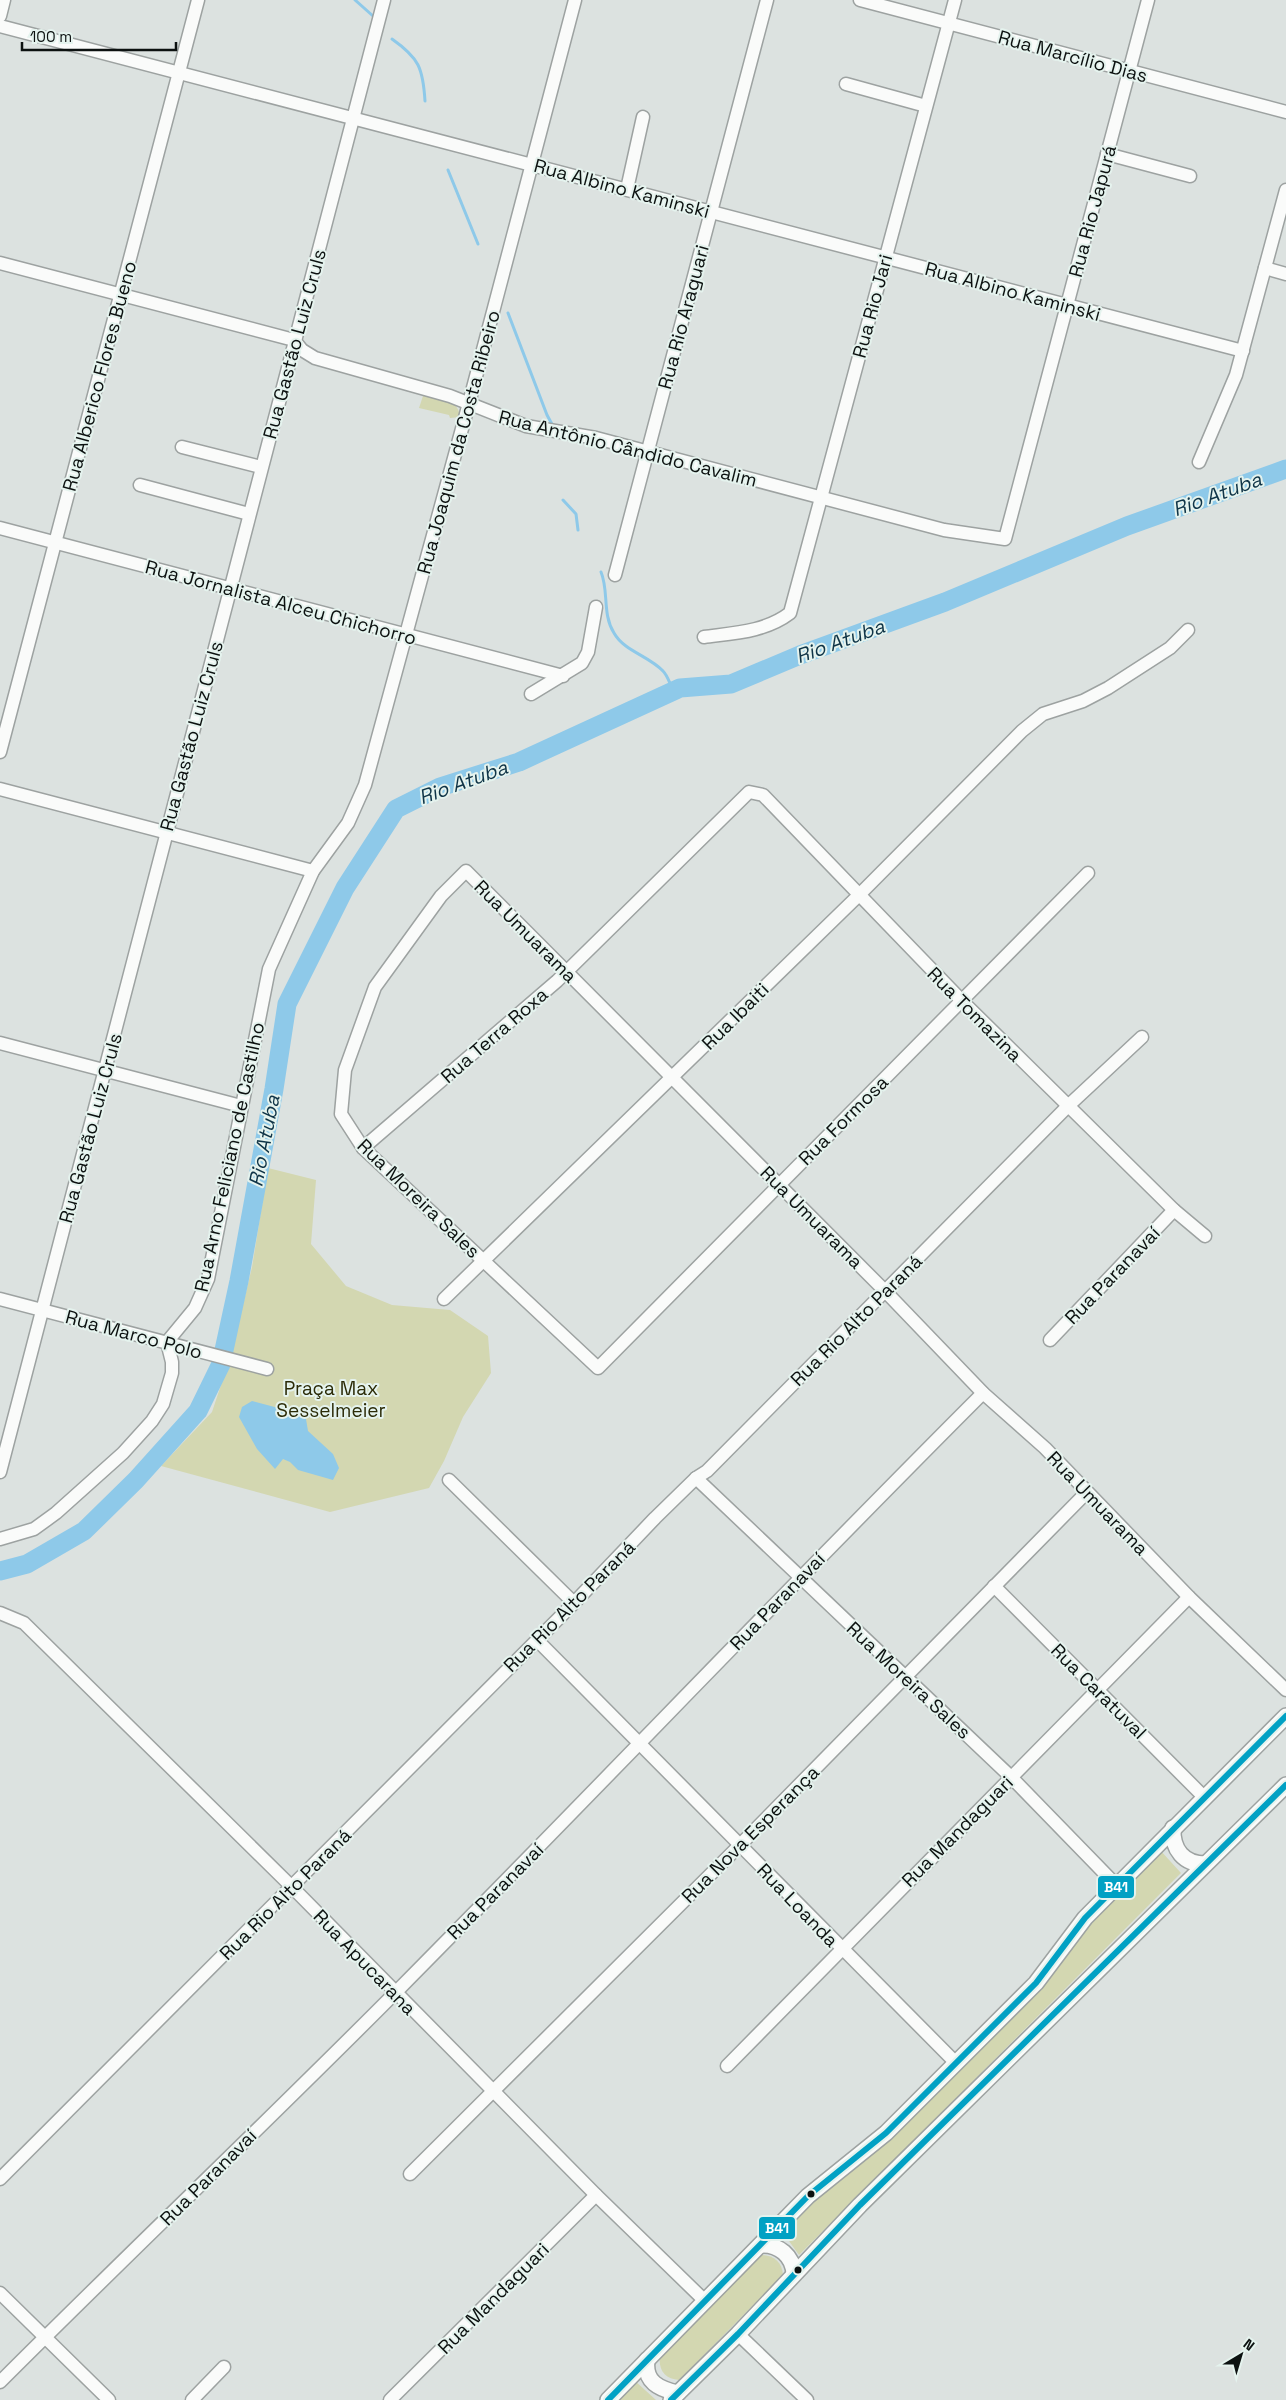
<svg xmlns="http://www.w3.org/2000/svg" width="1286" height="2400" font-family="'Space Grotesk',sans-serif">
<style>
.green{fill:#d3d7b1}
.water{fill:#8ec9e9}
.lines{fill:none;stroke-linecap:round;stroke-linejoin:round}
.stream{stroke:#8ec9e9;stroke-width:3}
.river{stroke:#8ec9e9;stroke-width:19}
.minor-casing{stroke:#9da2a1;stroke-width:15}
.major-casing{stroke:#9da2a1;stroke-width:18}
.minor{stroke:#fafbfa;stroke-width:12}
.major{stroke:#fafbfa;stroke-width:15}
.bus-1-casing{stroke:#e5f3ee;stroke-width:10}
.bus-1{stroke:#01a1c4;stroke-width:6}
.bus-dot{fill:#0c1110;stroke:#e5f3ee;stroke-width:2}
.labels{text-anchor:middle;stroke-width:4;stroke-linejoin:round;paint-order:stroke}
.street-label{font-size:19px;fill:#0c1110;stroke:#e5f3ee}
.park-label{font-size:19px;fill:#2b2b07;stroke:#e5f3ee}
.water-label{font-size:20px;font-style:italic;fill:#0f3447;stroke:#e5f3ee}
.line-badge{stroke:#e5f3ee;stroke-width:2}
.badge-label{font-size:14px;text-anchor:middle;font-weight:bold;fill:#fff}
</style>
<rect width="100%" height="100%" fill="#dce2e0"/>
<!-- green -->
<g class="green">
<path d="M424,393C439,398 459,399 460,417L450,418L449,415L419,408Z"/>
<path d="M268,1168L316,1180L311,1244L346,1286L392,1305L450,1310L488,1336L491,1373L463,1417L444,1461L429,1488L330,1512L161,1466L212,1412L231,1355L252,1267Z"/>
<path d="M1160,1850L1181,1873L799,2255L789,2241L779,2237L814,2201L890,2138L1042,1987L1092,1922Z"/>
<path d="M761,2255C774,2255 782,2262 783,2275L679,2380C665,2379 658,2370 660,2356Z"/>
<path d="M634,2380L656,2400H615Z"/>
</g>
<!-- water -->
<path class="water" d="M252,1401L297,1413L306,1419L308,1431L333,1454L339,1468L333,1480L298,1470L290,1462L283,1459L275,1469L257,1449L239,1417L242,1407Z"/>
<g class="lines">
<!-- stream -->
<g class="stream">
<path d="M355,0L373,16"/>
<path d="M392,39C419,58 423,68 425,101"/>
<path d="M448,170L478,244"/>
<path d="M508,313L547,415L553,426"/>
<path d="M563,500L576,514L578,530"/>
<path d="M601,572C609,591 602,614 614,633C624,651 649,656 663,671C668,676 670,685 674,691"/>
</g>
<!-- river -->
<path class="river" d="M0,1571L27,1564L84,1531L136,1480L198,1411L221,1364L239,1281L274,1089L287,1004L345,888L396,809L440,787L519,762L680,688L731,684L800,655L945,602L1127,526L1286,469"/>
<!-- minor casing -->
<g class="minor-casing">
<g id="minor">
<path d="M860,0L1286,112"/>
<path d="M0,16L4,0"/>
<path d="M0,26L1243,351"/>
<path d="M846,84L926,106"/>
<path d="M1107,154L1190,176"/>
<path d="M627,189L643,117"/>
<path d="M0,263L294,340L302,350L315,358L450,396L526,426L596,438L944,530L1005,539L1148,0"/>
<path d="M1265,268L1286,274"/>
<path d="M182,447L261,467"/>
<path d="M1199,462L1236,375L1286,190"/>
<path d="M140,485L249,514"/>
<path d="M0,528L563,676"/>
<path d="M615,575L767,0"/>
<path d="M704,637C734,633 765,632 790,613L955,0"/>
<path d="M531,694L582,663L588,652L596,607"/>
<path d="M0,752L198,0"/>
<path d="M0,789L313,871"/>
<path d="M1088,873C925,1039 761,1202 598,1368L363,1148L341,1114L345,1070L375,987L441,896L466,871L885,1291L983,1393L1045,1448L1189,1597L1286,1690"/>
<path d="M0,1043L241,1106"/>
<path d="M363,1148L557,981L749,792L763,795L962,1001L1174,1210L1205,1236"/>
<path d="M0,1299L267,1369"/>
<path d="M444,1299L858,896L1022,731L1043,714L1083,701L1108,688L1170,648L1188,630"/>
<path d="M1050,1340L1174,1210"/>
<path d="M0,1472L384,0"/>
<path d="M696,1478L1011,1777L1117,1886"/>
<path d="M449,1480L574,1603"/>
<path d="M0,1539L34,1529L56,1513L123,1453L152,1421L163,1404L172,1373V1362L167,1342L195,1308L208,1279L269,969L313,871L348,823L365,785L469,403L575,0"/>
<path d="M994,1586L1204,1797"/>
<path d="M0,1613L24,1623L292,1887L596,2195L705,2301"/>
<path d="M537,1640L955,2062"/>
<path d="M727,2066L1189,1597"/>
<path d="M410,2174L740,1845L1087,1492"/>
<path d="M0,2179L574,1603L655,1518L696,1478L707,1471L1068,1106L1142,1037"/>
<path d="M0,2293L109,2400"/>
<path d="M738,2334L807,2400"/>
<path d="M0,2382C132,2250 268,2121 399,1989C595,1791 786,1590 983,1393"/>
<path d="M192,2400L224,2367"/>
<path d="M390,2400L596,2195"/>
</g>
</g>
<!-- major casing -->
<g class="major-casing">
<g id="major">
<path d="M1173,1828C1172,1850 1184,1864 1205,1864"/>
<path d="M761,2245C779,2244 793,2256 794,2274"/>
<path d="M647,2360C644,2382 659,2389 678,2393"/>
<path d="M608,2400L808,2196L886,2133L1036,1983L1085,1918L1286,1716"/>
<path d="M671,2400L738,2334L860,2205L1286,1785"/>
</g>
</g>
<!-- minor -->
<use href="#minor" class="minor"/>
<!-- major -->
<use href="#major" class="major"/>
<!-- bus-1 casing -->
<g class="bus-1-casing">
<g id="bus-1">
<path d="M608,2400L808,2196L886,2133L1036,1983L1085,1918L1286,1716"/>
<path d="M671,2400L738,2334L860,2205L1286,1785"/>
</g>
</g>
<!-- bus-1 -->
<use href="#bus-1" class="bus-1"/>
</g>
<!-- markers -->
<g class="bus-dot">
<circle cx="811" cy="2194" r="4.5"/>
<circle cx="798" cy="2270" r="4.5"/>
</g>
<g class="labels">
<!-- street labels -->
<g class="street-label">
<text transform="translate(1073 56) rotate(15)" y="7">Rua Marcílio Dias</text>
<text transform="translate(622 188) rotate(15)" y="7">Rua Albino Kaminski</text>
<text transform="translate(1092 211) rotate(-75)" y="7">Rua Rio Japurá</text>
<text transform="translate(1013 291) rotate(15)" y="7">Rua Albino Kaminski</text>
<text transform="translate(872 306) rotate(-75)" y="7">Rua Rio Jari</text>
<text transform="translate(683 317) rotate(-75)" y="7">Rua Rio Araguari</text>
<text transform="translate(294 344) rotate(-75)" y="7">Rua Gastão Luiz Cruls</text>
<text transform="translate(99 376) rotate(-75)" y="7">Rua Alberico Flores Bueno</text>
<text transform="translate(458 442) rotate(-75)" y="7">Rua Joaquim da Costa Ribeiro</text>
<text transform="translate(628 448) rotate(14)" y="7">Rua Antônio Cândido Cavalim</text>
<text transform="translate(281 602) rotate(15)" y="7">Rua Jornalista Alceu Chichorro</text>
<text transform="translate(191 736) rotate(-75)" y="7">Rua Gastão Luiz Cruls</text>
<text transform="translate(526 931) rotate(45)" y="7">Rua Umuarama</text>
<text transform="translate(975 1014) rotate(45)" y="7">Rua Tomazina</text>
<text transform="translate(735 1016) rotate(-45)" y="7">Rua Ibaiti</text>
<text transform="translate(494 1035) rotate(-41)" y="7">Rua Terra Roxa</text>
<text transform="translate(843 1120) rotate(-45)" y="7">Rua Formosa</text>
<text transform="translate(90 1128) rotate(-75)" y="7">Rua Gastão Luiz Cruls</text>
<text transform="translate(229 1157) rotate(-78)" y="7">Rua Arno Feliciano de Castilho</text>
<text transform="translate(419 1198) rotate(44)" y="7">Rua Moreira Sales</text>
<text transform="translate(812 1217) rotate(45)" y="7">Rua Umuarama</text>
<text transform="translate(1112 1275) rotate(-46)" y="7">Rua Paranavaí</text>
<text transform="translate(856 1320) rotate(-45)" y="7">Rua Rio Alto Paraná</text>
<text transform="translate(134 1334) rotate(15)" y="7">Rua Marco Polo</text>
<text transform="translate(1098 1503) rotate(46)" y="7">Rua Umuarama</text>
<text transform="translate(777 1601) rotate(-46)" y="7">Rua Paranavaí</text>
<text transform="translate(569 1606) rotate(-45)" y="7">Rua Rio Alto Paraná</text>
<text transform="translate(909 1680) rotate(43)" y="7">Rua Moreira Sales</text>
<text transform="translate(1099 1691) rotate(45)" y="7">Rua Caratuval</text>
<text transform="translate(957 1831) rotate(-45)" y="7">Rua Mandaguari</text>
<text transform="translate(750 1834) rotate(-45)" y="7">Rua Nova Esperança</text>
<text transform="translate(495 1891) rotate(-45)" y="7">Rua Paranavaí</text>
<text transform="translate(285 1894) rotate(-45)" y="7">Rua Rio Alto Paraná</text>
<text transform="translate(798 1905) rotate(46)" y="7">Rua Loanda</text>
<text transform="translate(365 1962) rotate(46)" y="7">Rua Apucarana</text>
<text transform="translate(208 2177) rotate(-45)" y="7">Rua Paranavaí</text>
<text transform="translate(493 2298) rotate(-45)" y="7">Rua Mandaguari</text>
</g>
<!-- park labels -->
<g class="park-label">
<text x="331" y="1395">Praça Max<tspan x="331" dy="22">Sesselmeier</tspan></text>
</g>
<!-- water labels -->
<g class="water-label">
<text transform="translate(1217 494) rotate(-20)" y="7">Rio Atuba</text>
<text transform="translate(840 641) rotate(-20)" y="7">Rio Atuba</text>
<text transform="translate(463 782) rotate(-20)" y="7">Rio Atuba</text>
<text transform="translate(264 1141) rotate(-79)" y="7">Rio Atuba</text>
</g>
</g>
<g class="line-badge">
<rect x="1097" y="1875" width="38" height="24" rx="5" fill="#01a1c4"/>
<rect x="758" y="2216" width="38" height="24" rx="5" fill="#01a1c4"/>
</g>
<g class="badge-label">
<text x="1116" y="1892">B41</text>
<text x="777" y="2233">B41</text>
</g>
<!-- north arrow -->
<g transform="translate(1241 2355) rotate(38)" stroke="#e5f3ee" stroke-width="4" paint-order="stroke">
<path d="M0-4L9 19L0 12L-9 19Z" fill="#0c1110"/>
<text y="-8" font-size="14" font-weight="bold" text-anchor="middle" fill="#0c1110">N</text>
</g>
<!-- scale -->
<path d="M22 42v8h154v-8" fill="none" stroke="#0c1110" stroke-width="2.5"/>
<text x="30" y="42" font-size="15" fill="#0c1110" stroke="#e5f3ee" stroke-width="4" paint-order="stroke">100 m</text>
</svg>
